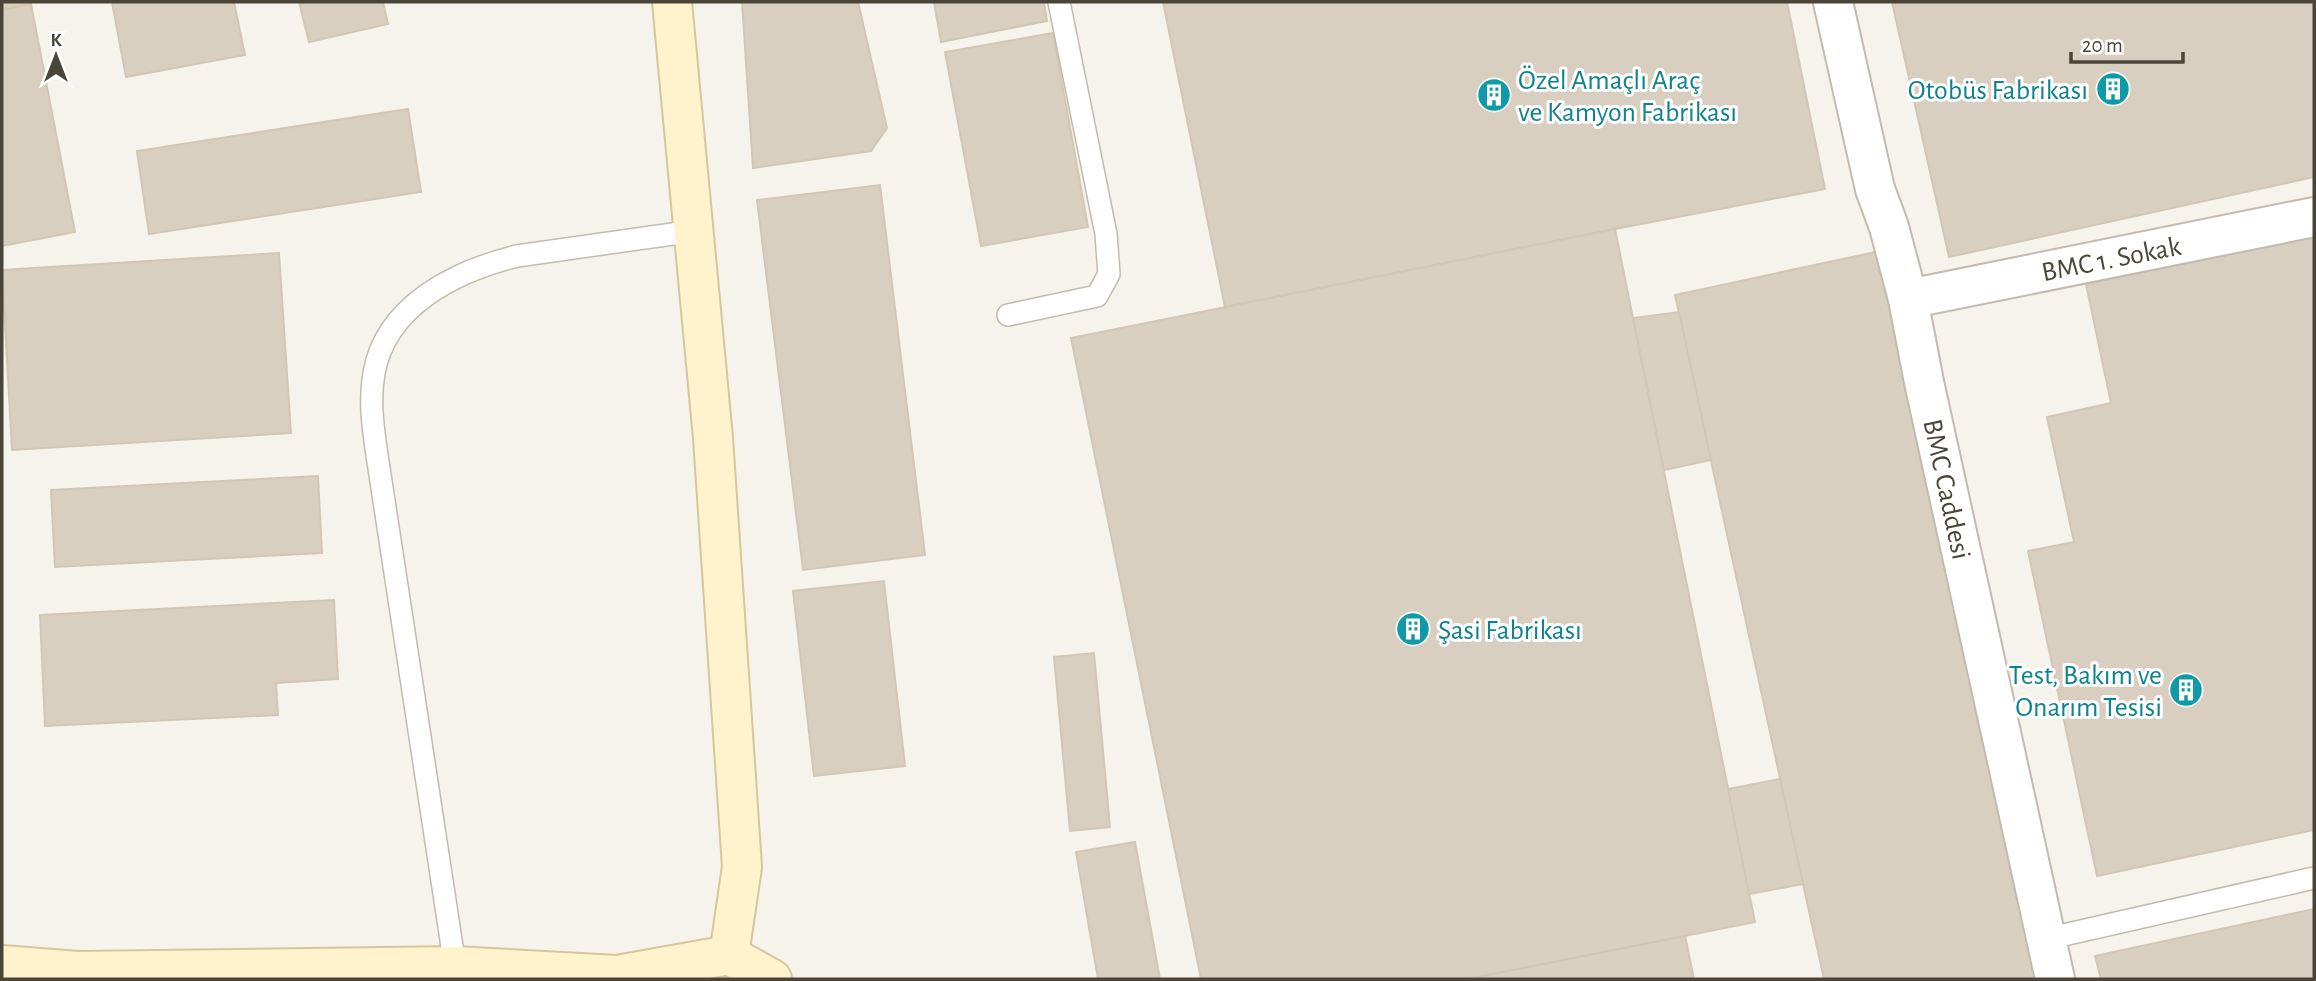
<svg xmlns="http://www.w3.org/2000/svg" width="2316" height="981" font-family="'Alegreya Sans',sans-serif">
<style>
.building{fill:#d8cfc1;stroke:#d3c7b4;stroke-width:2}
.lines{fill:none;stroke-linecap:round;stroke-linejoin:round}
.lane-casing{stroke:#c2bbae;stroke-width:24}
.street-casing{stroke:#c2bbae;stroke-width:42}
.secondary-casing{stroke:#d6c79b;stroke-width:42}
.lane{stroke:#fff;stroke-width:21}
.street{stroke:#fff;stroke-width:38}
.secondary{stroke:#fff3cd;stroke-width:38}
.labels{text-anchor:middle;stroke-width:6;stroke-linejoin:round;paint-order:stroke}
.culture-label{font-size:28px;fill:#0d838f;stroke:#fff;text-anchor:start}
.street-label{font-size:28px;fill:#4b4439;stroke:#fff}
</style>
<rect width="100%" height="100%" fill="#f6f3ec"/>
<!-- building -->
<g class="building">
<path d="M2,2H30L31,4L2,10Z"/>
<path d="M112,2H234L245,55L126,77Z"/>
<path d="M299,2H383L388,24L309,42Z"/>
<path d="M742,2H858L887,128L871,151L753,168Z"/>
<path d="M934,2H1044L1047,21L941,42Z"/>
<path d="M1163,2H1787L1825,189L1615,229L1225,307Z"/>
<path d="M1892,2H2314V177L1949,257Z"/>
<path d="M31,4L75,232L2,246V10Z"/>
<path d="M1053,33L1088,227L981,246L945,52Z"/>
<path d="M408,109L421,192L149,234L137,151Z"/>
<path d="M880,185L925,555L803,570L757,200Z"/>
<path d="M1615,229L1755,922L1468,979H1201L1071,338Z"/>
<path d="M2314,236V830L2097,876L2028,551L2074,542L2047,417L2111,403L2086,284Z"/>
<path d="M1880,251L2039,979H1824L1803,884L1675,295Z"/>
<path d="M279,253L291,433L12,450L2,270Z"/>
<path d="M1679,312L1711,460L1664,470L1633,318Z"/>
<path d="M318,476L322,553L55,567L51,490Z"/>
<path d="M884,581L905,766L814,776L793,591Z"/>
<path d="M334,600L338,679L276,683L278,715L45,726L40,615Z"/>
<path d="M1094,653L1110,827L1070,831L1054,657Z"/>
<path d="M1780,779L1803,884L1749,894L1728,789Z"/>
<path d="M1135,842L1160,979H1098L1076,852Z"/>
<path d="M2314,909V979H2101L2095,956Z"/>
<path d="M1685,936L1694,979H1468Z"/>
</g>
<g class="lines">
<!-- lane casing -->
<g class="lane-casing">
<g id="lane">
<path d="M1008,315L1097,296L1109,274L1106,234L1059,2"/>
<path d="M2046,939L2314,878"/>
<path d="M455,966L377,455C373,428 369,401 374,373C386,305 456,271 517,256L694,231"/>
</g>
</g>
<!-- street casing -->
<g class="street-casing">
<g id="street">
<path d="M1833,2L1875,189L1889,227L1908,299L1924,382L2055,979"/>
<path d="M1908,299L2314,217"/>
</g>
</g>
<!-- secondary casing -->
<g class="secondary-casing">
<g id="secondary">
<path d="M672,2L713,438L742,867L729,955"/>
<path d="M2,965L78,971L455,966L617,975L729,955L772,979"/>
</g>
</g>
<!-- lane -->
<use href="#lane" class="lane"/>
<!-- street -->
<use href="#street" class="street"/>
<!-- secondary -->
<use href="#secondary" class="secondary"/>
</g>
<!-- icons -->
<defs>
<g id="building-disc" transform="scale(1.75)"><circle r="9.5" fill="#0f9aa8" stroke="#fff"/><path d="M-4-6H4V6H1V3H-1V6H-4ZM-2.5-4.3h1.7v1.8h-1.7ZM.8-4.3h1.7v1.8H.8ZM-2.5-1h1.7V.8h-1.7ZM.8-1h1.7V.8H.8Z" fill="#fff"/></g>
</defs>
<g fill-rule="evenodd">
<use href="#building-disc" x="2113" y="89"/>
<use href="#building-disc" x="1494" y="95"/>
<use href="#building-disc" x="1413" y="629"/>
<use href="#building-disc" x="2186" y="690"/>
</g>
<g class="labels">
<!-- culture labels -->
<g class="culture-label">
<text x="1518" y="89">Özel Amaçlı Araç<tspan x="1518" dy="32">ve Kamyon Fabrikası</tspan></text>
<text x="2088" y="99" text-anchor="end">Otobüs Fabrikası</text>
<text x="1438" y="639">Şasi Fabrikası</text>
<text x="2162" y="684" text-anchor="end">Test, Bakım ve<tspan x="2162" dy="32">Onarım Tesisi</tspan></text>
</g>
<!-- street labels -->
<g class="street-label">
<text transform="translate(2111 258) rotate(-11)" y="10">BMC 1. Sokak</text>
<text transform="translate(1948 489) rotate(78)" y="10">BMC Caddesi</text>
</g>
</g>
<!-- border -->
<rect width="2316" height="981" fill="none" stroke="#4b4439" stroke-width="7"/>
<!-- north arrow -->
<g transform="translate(56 56)" stroke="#ffffff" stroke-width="5" paint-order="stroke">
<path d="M0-5L12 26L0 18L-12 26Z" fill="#4b4439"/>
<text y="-10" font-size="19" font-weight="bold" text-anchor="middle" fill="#4b4439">K</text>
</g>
<!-- scale -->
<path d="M2071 52v10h112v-10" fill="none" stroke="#4b4439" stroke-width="3.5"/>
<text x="2082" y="52" font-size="21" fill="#4b4439" stroke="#ffffff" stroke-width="5" paint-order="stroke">20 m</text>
</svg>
